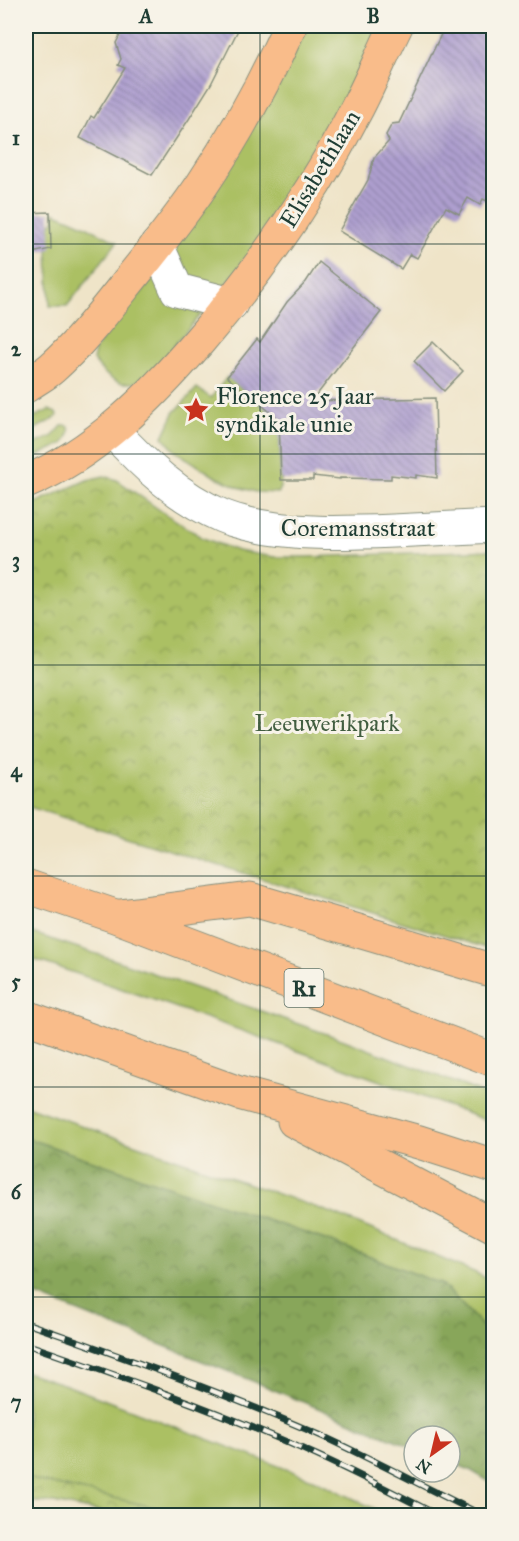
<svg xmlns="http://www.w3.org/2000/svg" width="519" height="1541" font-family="'IM FELL Great Primer',serif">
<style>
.grass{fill:#abc064;stroke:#657e4c;stroke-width:1.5}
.forest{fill:url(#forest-crowns);stroke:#547247;stroke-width:1.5}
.park{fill:url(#park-crowns);stroke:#657e4c;stroke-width:1.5}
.building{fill:url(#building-back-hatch)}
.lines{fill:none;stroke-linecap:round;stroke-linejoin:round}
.minor-casing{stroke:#87907e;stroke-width:35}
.major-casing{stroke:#87907e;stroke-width:35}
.highway-casing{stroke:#87907e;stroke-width:35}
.minor{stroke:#fff;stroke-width:33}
.major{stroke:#f9bc8a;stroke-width:33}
.highway{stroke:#f9bc8a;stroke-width:33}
.rail-casing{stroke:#1f3d34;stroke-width:7}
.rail{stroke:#f7f3e8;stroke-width:4.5;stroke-dasharray:14;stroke-linecap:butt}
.grid{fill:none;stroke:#1f3d34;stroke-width:1.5;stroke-opacity:0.55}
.labels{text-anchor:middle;stroke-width:6;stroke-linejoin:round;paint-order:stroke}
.shield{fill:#f7f3e8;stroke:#60746a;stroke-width:1.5}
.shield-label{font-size:22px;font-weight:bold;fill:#1f3d34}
.street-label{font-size:24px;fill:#1f3d34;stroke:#f7f3e8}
.poi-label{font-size:24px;fill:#1f3d34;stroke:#f7f3e8;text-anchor:start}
.park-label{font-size:24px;fill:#425e40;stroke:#f7f3e8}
.neatline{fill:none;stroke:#1f3d34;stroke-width:2}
.grid-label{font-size:20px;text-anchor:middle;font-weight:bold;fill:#1f3d34}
</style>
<defs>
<pattern id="forest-crowns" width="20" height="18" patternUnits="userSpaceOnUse" patternTransform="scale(1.5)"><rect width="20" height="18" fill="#88a65a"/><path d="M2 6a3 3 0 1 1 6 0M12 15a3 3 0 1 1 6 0" fill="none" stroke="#6f884b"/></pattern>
<pattern id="park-crowns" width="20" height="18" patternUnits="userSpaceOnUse" patternTransform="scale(1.5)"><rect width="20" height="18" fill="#abc064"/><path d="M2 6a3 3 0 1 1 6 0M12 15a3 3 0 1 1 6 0" fill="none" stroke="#8b9d53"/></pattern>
<pattern id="building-back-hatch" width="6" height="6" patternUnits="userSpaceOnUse" patternTransform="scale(1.5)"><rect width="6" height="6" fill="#ae9fcf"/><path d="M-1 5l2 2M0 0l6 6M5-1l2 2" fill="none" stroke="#8d83a9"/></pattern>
</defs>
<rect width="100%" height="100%" fill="#f7f3e8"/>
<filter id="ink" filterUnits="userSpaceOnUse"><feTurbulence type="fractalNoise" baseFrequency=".0167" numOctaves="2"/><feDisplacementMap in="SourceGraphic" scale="12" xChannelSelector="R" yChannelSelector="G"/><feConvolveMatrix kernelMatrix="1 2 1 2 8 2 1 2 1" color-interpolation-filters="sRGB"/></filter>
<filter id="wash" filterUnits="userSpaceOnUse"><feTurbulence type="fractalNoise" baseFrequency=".008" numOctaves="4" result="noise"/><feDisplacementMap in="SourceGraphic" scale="24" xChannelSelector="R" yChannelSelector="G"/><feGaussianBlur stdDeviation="1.35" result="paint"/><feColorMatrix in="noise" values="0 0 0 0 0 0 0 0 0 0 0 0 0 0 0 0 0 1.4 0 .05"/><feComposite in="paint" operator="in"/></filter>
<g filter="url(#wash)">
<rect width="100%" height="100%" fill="#efe4c8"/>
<!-- grass -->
<g class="grass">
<path d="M307,26H380L341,107L301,179L247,259L146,379C121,389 109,381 93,360L95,350L103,338L154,277L282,78Z"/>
<path d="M54,212L82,224L117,242L67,306H50L48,249L50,223L54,222Z"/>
<path d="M227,377L279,419L281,480L279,493L256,492L238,487L214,476L175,451L163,437L174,413L197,388L211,398Z"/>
<path d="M49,410L56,413L57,416L54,419L26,434V421Z"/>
<path d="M66,425L69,427C71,433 67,439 63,444L26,461V448L53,436L62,426Z"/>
<path d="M26,931L115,960L344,1040L493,1097V1123C339,1065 183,1008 26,957Z"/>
<path d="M26,1106L332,1213L476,1273L493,1282V1337L443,1285L331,1242L26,1138Z"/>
<path d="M26,1372L66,1385L315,1480L387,1515L120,1516L54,1503L26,1501Z"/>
</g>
<!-- forest -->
<path class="forest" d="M26,1138L331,1242L443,1285L493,1337V1484L470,1470L450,1462V1436H414V1448L255,1382L26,1291Z"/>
<!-- park -->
<g class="park">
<path d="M104,476L117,480L164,513L203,538L238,551L274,557H308L493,550V950L26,806V507L87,480Z"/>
<path d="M26,1478L188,1515H120L54,1503L26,1501Z"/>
</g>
<g id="blocks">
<!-- building -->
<g class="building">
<path d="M125,26H240L211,84L189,119L152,175L80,138L91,116L94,118L125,68L118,65L121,59L116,43Z"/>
<path d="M445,26H494V204L483,199L480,205L468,198L459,214L446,207L417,258L410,254L401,269L339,231L368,180L374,158L389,141L386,135L392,124L399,123Z"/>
<path d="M50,212L51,249L26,254V213Z"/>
<path d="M319,262L381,312L312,401L435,398L437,478L416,475V478L391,475V479L340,478V479L313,476V480H281L279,419L227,377L257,339L260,342L287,302L306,282Z"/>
<path d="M433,342L463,371L444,391L414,361Z"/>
</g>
</g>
</g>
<g filter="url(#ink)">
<use href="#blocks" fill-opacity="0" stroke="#87907e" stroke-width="1.5"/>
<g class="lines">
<!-- minor casing -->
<g class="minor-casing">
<g id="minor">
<path d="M157,245L177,290L231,304"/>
<path d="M112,430C144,465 178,497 222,516C229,519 237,521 244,523C293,535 343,533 393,531C427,529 460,528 494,526"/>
</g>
</g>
<!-- major casing -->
<g class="major-casing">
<g id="major">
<path d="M26,386C34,380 44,375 52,368C80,343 104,312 127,283C153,251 179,219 202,185C235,136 266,79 290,26"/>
<path d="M26,482C96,453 151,397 200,340C260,270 313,194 355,112C370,84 382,54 396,26"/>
</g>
</g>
<!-- highway casing -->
<g class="highway-casing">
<g id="highway">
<path d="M26,886L115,916L494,1060"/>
<path d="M120,916L250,899L494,971"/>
<path d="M26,1017L239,1093L419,1142L494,1166"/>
<path d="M294,1121L494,1226"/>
</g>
</g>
<!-- minor -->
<use href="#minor" class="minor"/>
<!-- major -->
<use href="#major" class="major"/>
<!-- highway -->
<use href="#highway" class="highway"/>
<!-- rail casing -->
<g class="rail-casing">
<g id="rail">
<path d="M26,1323C126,1358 227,1394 324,1437C378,1462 430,1490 484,1516"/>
<path d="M26,1344C124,1378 222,1412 316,1455C358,1474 398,1495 439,1516"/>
</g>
</g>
<!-- rail -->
<use href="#rail" class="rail"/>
</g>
</g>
<!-- grid -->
<path class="grid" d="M260,26V1516M26,244H494M26,454H494M26,665H494M26,876H494M26,1087H494M26,1297H494"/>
<!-- icons -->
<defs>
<g id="sight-bare" transform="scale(2.07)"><path d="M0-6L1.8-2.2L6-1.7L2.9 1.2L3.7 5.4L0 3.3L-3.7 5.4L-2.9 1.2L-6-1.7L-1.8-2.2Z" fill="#c8321e" stroke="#f7f3e8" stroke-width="2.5" paint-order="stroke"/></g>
</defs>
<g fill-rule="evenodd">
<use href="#sight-bare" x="196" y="410"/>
</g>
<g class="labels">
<!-- shield labels -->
<rect class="shield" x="284.5" y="969" width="39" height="38" rx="4.5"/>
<g class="shield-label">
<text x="304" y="996">R1</text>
</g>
<!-- street labels -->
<g class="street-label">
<text transform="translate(320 169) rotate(-59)" y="8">Elisabethlaan</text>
<text x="358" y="536">Coremansstraat</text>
</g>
<!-- poi labels -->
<g class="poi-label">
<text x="216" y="404">Florence 25 Jaar<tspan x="216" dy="28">syndikale unie</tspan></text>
</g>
<!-- park labels -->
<g class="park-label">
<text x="327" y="731">Leeuwerikpark</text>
</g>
</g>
<!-- margin -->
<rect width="519" height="1541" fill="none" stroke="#f7f3e8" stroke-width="66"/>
<!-- north arrow -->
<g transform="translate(432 1454) rotate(214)"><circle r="28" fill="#f7f3e8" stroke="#a1aaa0" stroke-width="1.5"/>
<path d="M0-4.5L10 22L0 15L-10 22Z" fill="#c8321e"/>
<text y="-9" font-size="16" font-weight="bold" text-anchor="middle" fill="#1f3d34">N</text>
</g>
<rect x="33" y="33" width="453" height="1475" class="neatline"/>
<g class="grid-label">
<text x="146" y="23">A</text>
<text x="373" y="23">B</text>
<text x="16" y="145">1</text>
<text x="16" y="356">2</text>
<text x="16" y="567">3</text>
<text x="16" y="777">4</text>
<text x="16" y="988">5</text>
<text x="16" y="1199">6</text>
<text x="16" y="1409">7</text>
</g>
</svg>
